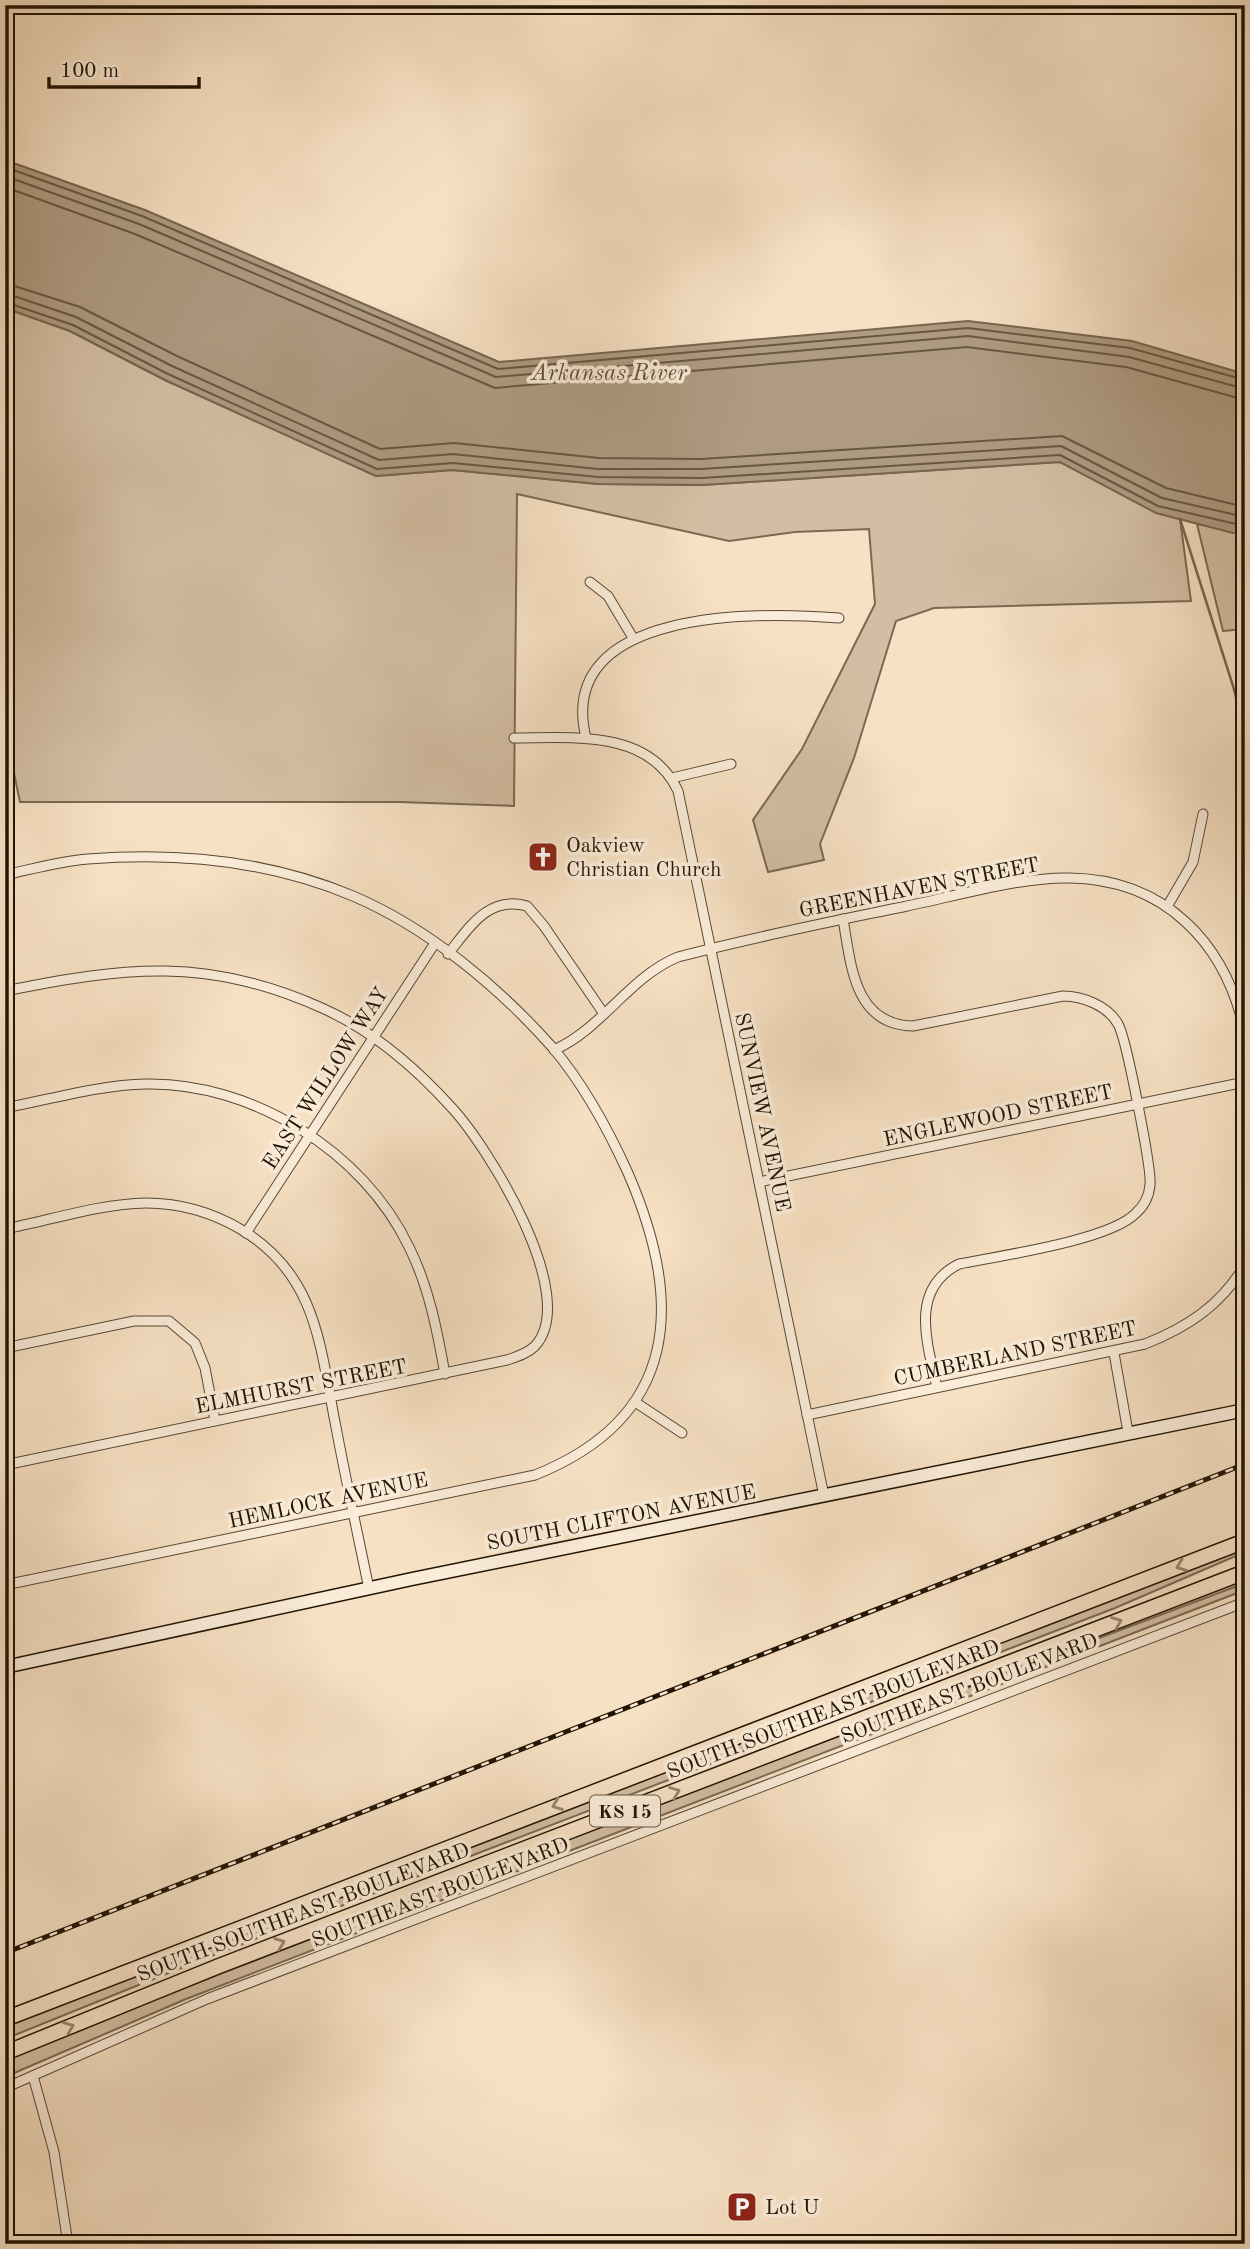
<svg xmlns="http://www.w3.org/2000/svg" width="1250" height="2249" font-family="'Old Standard TT',serif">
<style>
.green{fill:#d3bea3;stroke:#7a6953;stroke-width:2}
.water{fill:#af9b82;stroke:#77654f;stroke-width:2}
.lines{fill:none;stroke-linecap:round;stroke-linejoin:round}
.shore{stroke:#685842;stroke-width:2}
.stream{stroke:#77654f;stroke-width:2.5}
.street-casing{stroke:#574733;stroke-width:11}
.secondary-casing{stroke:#221403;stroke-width:15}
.primary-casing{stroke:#221403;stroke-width:17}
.street{stroke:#faecd9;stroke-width:9}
.secondary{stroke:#faecd9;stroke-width:12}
.primary{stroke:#f7e1c4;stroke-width:14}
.rail-casing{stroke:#221403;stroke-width:5}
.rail{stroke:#faecd9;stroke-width:2.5;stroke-dasharray:8;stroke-linecap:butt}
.oneway{stroke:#97856d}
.labels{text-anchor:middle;stroke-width:7;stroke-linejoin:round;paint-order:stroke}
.shield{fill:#faecd9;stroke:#635543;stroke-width:2}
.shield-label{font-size:19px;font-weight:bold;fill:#221403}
.poi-label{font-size:21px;fill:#221403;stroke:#faecd9;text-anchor:start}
.street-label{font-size:21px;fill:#221403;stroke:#faecd9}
.water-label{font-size:23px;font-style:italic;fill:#61513c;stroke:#faecd9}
</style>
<rect width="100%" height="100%" fill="#f7e1c4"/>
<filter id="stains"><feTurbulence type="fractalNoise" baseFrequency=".00286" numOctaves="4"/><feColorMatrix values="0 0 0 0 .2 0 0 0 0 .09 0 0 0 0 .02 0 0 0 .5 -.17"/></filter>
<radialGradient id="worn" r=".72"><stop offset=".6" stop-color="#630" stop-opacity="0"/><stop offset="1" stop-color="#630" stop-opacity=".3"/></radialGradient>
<!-- green -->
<g class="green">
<path d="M5,308L70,331L165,380L376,476L452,470L598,484L702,485L1060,462L1180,519L1191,601L934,608L896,621L854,758L820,844L824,860L768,872L753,820L802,749L875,604L869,529L795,532L729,541L517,494L514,806L399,802H20L5,730Z"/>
<path d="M1197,524L1245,533V629L1223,631Z"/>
<path d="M1245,1546V1552L1115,1608L193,1963L5,2039V2026L140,1972Z"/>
<path d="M1245,1583V1590L186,1999L5,2077V2060L62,2036L542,1848Z"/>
</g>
<!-- water -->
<path class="water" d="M5,160L145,210L499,362L968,321L1132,341L1245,374V533H1233L1156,513L1060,462L702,485L598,484L452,470L376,476L165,380L70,331L5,308Z"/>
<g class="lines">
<!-- shore -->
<g class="shore">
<path d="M5,167L142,216L498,369L968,328L1130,348L1245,380"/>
<path d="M5,176L139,224L496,377L968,336L1129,357L1245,389"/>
<path d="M5,187L135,234L495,388L967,347L1126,367L1245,400"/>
<path d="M5,283L80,307L177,356L380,449L454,443L599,458L701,459L1062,436L1166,488L1245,507"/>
<path d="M5,293L76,317L172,366L379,460L453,454L598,469H701L1061,446L1162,498L1245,517"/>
<path d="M5,302L73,325L168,374L377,469L453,463L598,477L702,478L1060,455L1158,506L1245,526"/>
</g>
<!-- stream -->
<path class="stream" d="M1180,519L1233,686L1245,732"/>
<!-- street casing -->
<g class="street-casing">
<g id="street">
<path d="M590,582L608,596L633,638"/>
<path d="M514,738C573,738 649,729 678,791L824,1496"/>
<path d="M586,738C554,607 760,612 839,618"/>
<path d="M672,778L731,764"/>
<path d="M5,875C33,869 60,861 88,859C177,852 270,861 353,896C428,928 499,987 553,1048C584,1085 608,1129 628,1173C684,1302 680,1417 535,1475L5,1585"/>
<path d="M1168,905L1193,862L1203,814"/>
<path d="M843,919C851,965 854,1025 913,1026L1063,996C1083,996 1108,1006 1118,1024C1126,1037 1152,1170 1150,1185C1149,1196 1144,1206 1136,1213C1111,1240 999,1256 959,1264C909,1289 927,1343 937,1387"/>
<path d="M448,954C469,928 488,895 527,906L544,926L604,1014"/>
<path d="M5,991C125,967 206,956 322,1008C372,1030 415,1067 452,1108C488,1147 581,1296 535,1346C527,1354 516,1357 507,1360L5,1465"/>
<path d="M554,1050C602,1029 629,977 678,957C753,937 830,922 907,906C956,896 1020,877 1069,878C1165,879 1226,943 1245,1033"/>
<path d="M5,1108C52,1099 99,1085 146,1084C252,1082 364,1152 409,1247C429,1287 437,1330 445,1374"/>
<path d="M759,1182L1245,1082"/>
<path d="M5,1229C51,1220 99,1204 146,1203C181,1203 212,1212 242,1230C318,1276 320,1348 336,1427C346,1481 358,1535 369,1589"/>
<path d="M246,1233L435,943"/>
<path d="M5,1348L134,1321H169L195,1343L205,1368L215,1420"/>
<path d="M1114,1353L1128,1432"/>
<path d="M635,1402L682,1433"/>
<path d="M807,1415L1145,1344C1188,1327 1221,1305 1245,1265"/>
<path d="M33,2076L54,2152L68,2244"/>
<path d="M5,2088L207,1999L1245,1602"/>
</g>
</g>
<!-- secondary casing -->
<g class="secondary-casing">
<path id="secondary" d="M5,1667L412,1579L1245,1410"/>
</g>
<!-- primary casing -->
<g class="primary-casing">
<g id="primary">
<path d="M5,2019L1245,1541"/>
<path d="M5,2053L219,1966L1245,1572"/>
</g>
</g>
<!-- street -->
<use href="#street" class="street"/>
<!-- secondary -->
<use href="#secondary" class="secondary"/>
<!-- primary -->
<use href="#primary" class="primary"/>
<!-- rail casing -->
<g class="rail-casing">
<path id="rail" d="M5,1953L1245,1464"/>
</g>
<!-- rail -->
<use href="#rail" class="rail"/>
</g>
<!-- one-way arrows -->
<defs><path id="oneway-chevron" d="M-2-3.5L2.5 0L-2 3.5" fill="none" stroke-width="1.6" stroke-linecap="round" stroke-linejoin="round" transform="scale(1.75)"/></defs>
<g class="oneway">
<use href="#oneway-chevron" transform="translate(1181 1566) rotate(159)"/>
<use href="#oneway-chevron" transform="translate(1117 1622) rotate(-21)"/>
<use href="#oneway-chevron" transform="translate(675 1792) rotate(-21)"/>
<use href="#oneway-chevron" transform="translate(557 1805) rotate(159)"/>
<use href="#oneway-chevron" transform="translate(280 1943) rotate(-21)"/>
<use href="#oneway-chevron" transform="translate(69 2027) rotate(-22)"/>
</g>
<!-- icons -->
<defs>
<g id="church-square" transform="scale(1.575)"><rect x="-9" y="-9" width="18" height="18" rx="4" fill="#8f2418" stroke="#faecd9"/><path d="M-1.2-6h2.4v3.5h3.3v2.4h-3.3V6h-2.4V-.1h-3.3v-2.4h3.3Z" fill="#fff"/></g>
<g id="parking-square" transform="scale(1.575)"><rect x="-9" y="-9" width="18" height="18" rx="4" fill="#8f2418" stroke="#faecd9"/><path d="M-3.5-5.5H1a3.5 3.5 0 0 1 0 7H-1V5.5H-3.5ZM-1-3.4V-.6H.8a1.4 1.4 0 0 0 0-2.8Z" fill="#fff"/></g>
</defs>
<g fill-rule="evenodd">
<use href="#church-square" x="543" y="857"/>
<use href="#parking-square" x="742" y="2207"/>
</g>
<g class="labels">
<!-- shield labels -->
<rect class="shield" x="590" y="1795.5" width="70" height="31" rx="5"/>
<g class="shield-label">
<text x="625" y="1818">KS 15</text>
</g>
<!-- poi labels -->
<g class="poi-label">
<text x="566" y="852">Oakview<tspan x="566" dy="24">Christian Church</tspan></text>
<text x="765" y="2214">Lot U</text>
</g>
<!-- street labels -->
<g class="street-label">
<text transform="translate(919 887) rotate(-11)" y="7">GREENHAVEN STREET</text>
<text transform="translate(325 1078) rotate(-57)" y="7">EAST WILLOW WAY</text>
<text transform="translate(763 1112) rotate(78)" y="7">SUNVIEW AVENUE</text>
<text transform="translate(998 1115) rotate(-12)" y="7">ENGLEWOOD STREET</text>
<text transform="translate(1015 1353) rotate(-12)" y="7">CUMBERLAND STREET</text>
<text transform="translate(301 1386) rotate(-11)" y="7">ELMHURST STREET</text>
<text transform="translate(328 1500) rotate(-12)" y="7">HEMLOCK AVENUE</text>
<text transform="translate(621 1517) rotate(-11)" y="7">SOUTH CLIFTON AVENUE</text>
<text transform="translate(969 1688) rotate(-21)" y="7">SOUTHEAST BOULEVARD</text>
<text transform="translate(833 1709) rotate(-21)" y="7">SOUTH SOUTHEAST BOULEVARD</text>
<text transform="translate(440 1892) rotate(-21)" y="7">SOUTHEAST BOULEVARD</text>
<text transform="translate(303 1912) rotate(-21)" y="7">SOUTH SOUTHEAST BOULEVARD</text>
</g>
<!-- water labels -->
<g class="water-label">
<text x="609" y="380">Arkansas River</text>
</g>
</g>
<!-- margin -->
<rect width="1250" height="2249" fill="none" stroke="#f7e1c4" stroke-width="28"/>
<rect x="7" y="7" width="1236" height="2235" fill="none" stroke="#221403" stroke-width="3.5"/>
<rect x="14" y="14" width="1222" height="2221" fill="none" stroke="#221403" stroke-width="2"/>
<!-- scale -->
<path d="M49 77v10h150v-10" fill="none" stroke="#221403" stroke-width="3.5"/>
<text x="60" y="77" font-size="21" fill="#221403" stroke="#faecd9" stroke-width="5" paint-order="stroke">100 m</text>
<rect width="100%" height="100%" filter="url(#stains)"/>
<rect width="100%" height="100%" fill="url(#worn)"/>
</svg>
